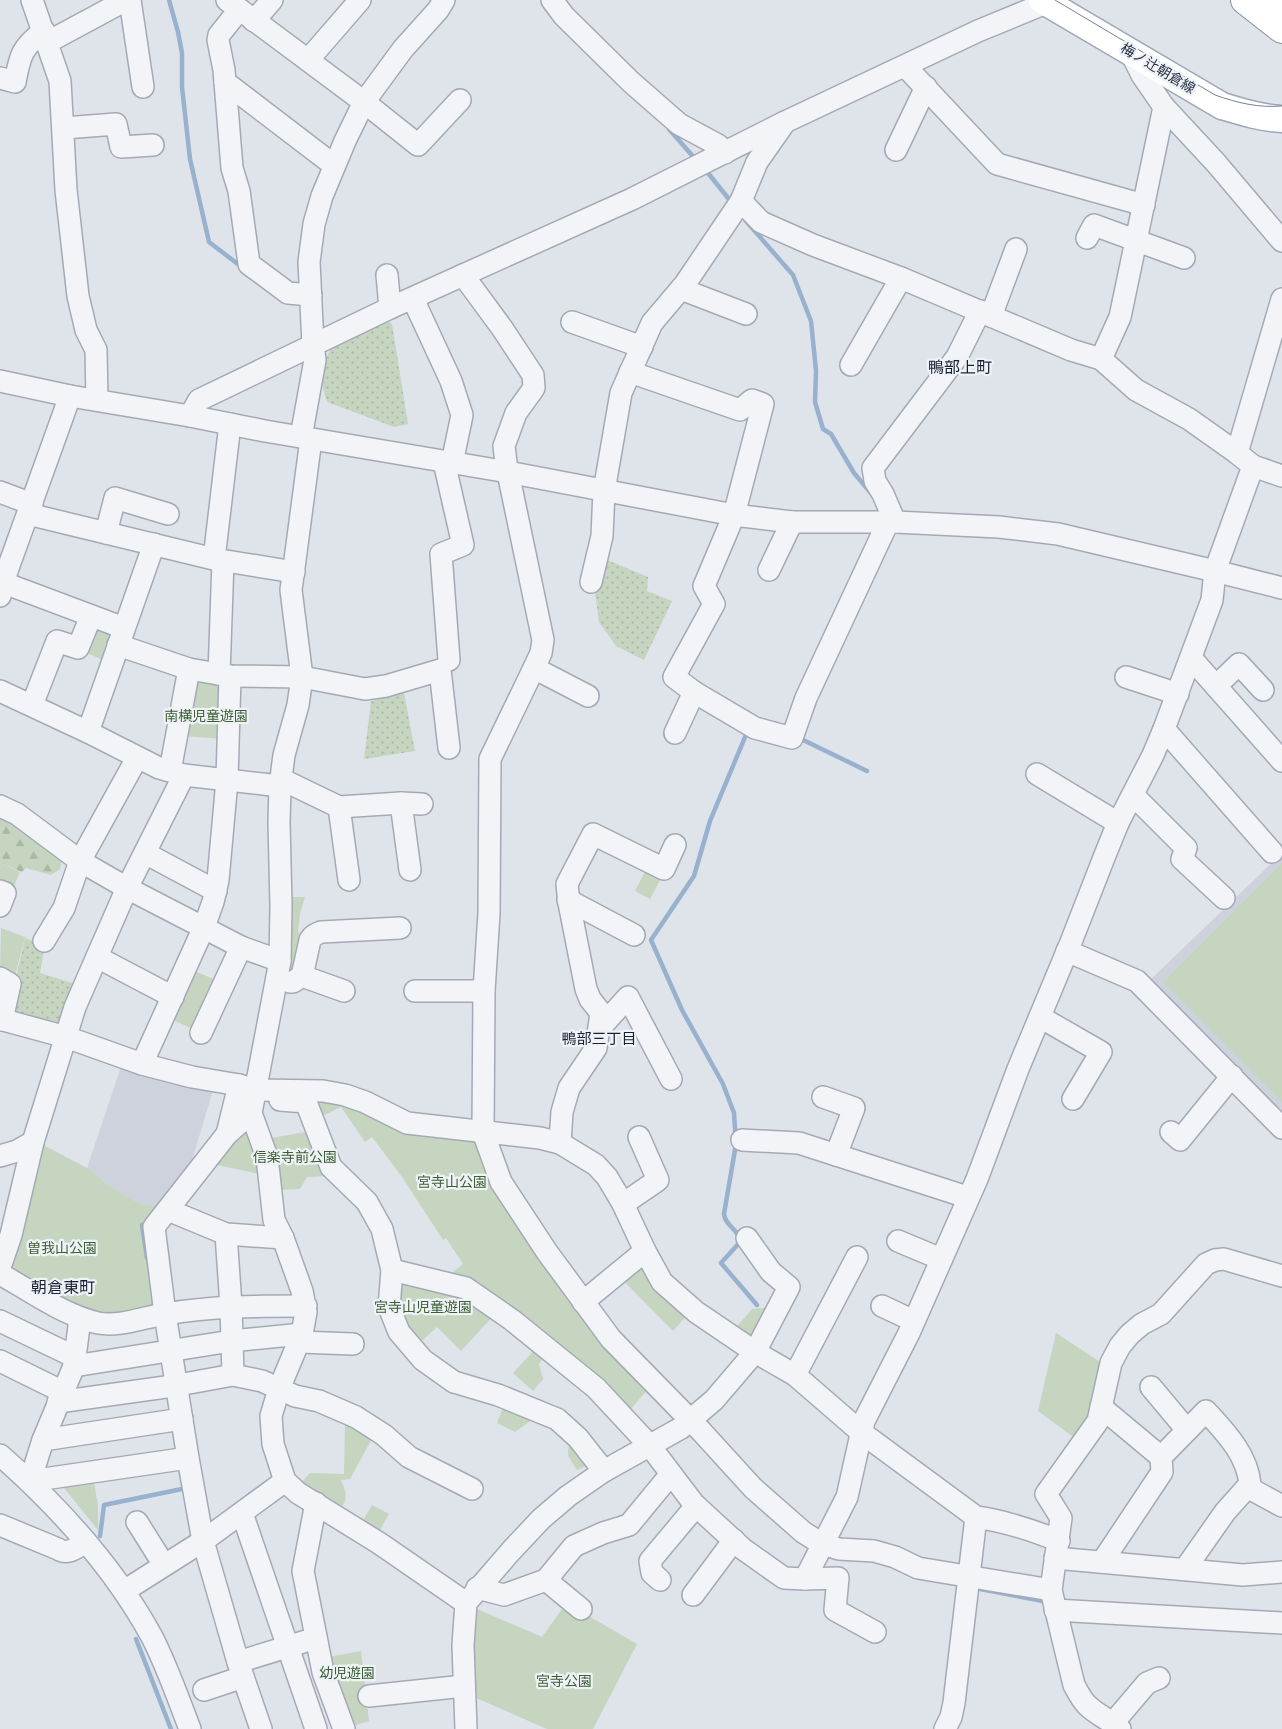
<svg xmlns="http://www.w3.org/2000/svg" width="1282" height="1729" font-family="'Source Sans 3','Noto Sans JP',sans-serif">
<style>
.built{fill:#cdd2dc}
.grass{fill:url(#grass-dots)}
.forest{fill:url(#forest-firs)}
.green{fill:#c5d5c0}
.lines{fill:none;stroke-linecap:round;stroke-linejoin:round}
.stream{stroke:#97b1ce;stroke-width:4.5}
.minor-casing{stroke:#a4aab5;stroke-width:24}
.major-casing{stroke:#9da7b7;stroke-width:29}
.highway-casing{stroke:#8590a2;stroke-width:30}
.minor{stroke:#f3f4f8;stroke-width:21}
.major{stroke:#fff;stroke-width:26}
.highway{stroke:#fff;stroke-width:28}
.tram{stroke:#778295;stroke-width:1}
.labels{text-anchor:middle;stroke-width:4.5;stroke-linejoin:round;paint-order:stroke}
.street-label{font-size:14px;fill:#263143;stroke:#eff2f7}
.park-label{font-size:14px;fill:#3b6032;stroke:#eff2f7}
.neighbourhood-label{font-size:15px;fill:#192234;stroke:#eff2f7}
.quarter-label{font-size:16px;fill:#192234;stroke:#eff2f7}
</style>
<defs>
<pattern id="grass-dots" width="8" height="8" patternUnits="userSpaceOnUse" patternTransform="scale(1.25)"><rect width="8" height="8" fill="#c5d5c0"/><path d="M2 2h.1M6 6h.1" fill="none" stroke="#a9b7a6" stroke-width="1.8" stroke-linecap="round"/></pattern>
<pattern id="forest-firs" width="22" height="20" patternUnits="userSpaceOnUse" patternTransform="scale(1.25)"><rect width="22" height="20" fill="#c5d5c0"/><path d="M5 1l3.5 6h-7zM16 11l3.5 6h-7z" fill="#a9b7a6"/></pattern>
</defs>
<rect width="100%" height="100%" fill="#dfe3ea"/>
<!-- built -->
<g class="built">
<path d="M1282,853V1119L1148,982Z"/>
<path d="M122,1064L214,1087L190,1167L162,1207L140,1204L111,1187L87,1168Z"/>
</g>
<!-- grass -->
<g class="grass">
<path d="M384,319L392,324L408,424L394,427L327,402L319,374L332,346Z"/>
<path d="M600,557L648,577L647,591L672,601L644,660L616,646L599,622L594,584Z"/>
<path d="M404,693L415,751L364,759L371,701Z"/>
<path d="M25,938L45,945L40,973L75,984L62,1032L7,1018Z"/>
</g>
<!-- forest -->
<path class="forest" d="M0,813L62,859L60,869L51,875L26,868L22,872L0,863Z"/>
<!-- green -->
<g class="green">
<path d="M93,623L117,633L106,661L82,651Z"/>
<path d="M193,675L228,679L224,739L183,736Z"/>
<path d="M0,863L20,872L11,893L0,888Z"/>
<path d="M1282,863V1102L1163,982Z"/>
<path d="M648,866L663,874L650,899L635,891Z"/>
<path d="M292,897H305L300,913L298,931L300,937L295,975H291Z"/>
<path d="M1,928L25,937L14,980L0,971Z"/>
<path d="M190,969L218,981L196,1030L168,1018Z"/>
<path d="M308,1095L323,1096L406,1127L450,1139L479,1136L523,1232L568,1299L617,1360L647,1390L626,1415L447,1277L463,1264L446,1238L443,1240L402,1177L372,1137L365,1142L341,1107L318,1118Z"/>
<path d="M311,1131L330,1176L307,1177L300,1189L274,1190L266,1139Z"/>
<path d="M243,1133L252,1136L260,1174L217,1165Z"/>
<path d="M34,1140L87,1168L111,1187L140,1204L162,1207L156,1313L101,1323L0,1267Z"/>
<path d="M644,1257L689,1313L673,1331L620,1277Z"/>
<path d="M400,1277L463,1292L495,1314L461,1351L437,1327L416,1346L396,1306Z"/>
<path d="M782,1293L754,1345L734,1330L752,1309L764,1308Z"/>
<path d="M1056,1333L1100,1362L1102,1371L1091,1417L1076,1439L1038,1411Z"/>
<path d="M535,1349L544,1356L539,1364L543,1379L533,1391L513,1373Z"/>
<path d="M504,1405L536,1417L515,1432L497,1423Z"/>
<path d="M354,1422L374,1435L350,1479L341,1480C346,1493 349,1498 340,1510L300,1484L310,1473L344,1474L345,1425Z"/>
<path d="M569,1437L592,1463L577,1470L568,1456Z"/>
<path d="M93,1477L98,1505V1530L60,1483Z"/>
<path d="M372,1505L389,1514L378,1534L361,1524Z"/>
<path d="M477,1609L542,1637L562,1609L580,1611L637,1644L593,1729H547L474,1697L472,1654Z"/>
<path d="M361,1651L369,1721L349,1727L328,1657Z"/>
</g>
<g class="lines">
<!-- stream -->
<g class="stream">
<path d="M169,0L178,32L182,53V87L190,159L209,242L243,268"/>
<path d="M669,129L697,161"/>
<path d="M704,168L732,203"/>
<path d="M746,221L793,275L811,321L816,371L815,402L823,429L831,434L854,473L870,492"/>
<path d="M748,730L710,821L694,876L651,940L682,1010L723,1084L734,1113L736,1144L724,1214C725,1226 739,1230 741,1241L721,1263L757,1305"/>
<path d="M797,737L867,771"/>
<path d="M142,1225L147,1258"/>
<path d="M100,1536L104,1505L187,1488"/>
<path d="M975,1588L1048,1602"/>
<path d="M136,1639L171,1729"/>
</g>
<!-- minor casing -->
<g class="minor-casing">
<g id="minor">
<path d="M32,0L60,81L66,190L78,296L86,330L96,350L97,400"/>
<path d="M130,0L143,87"/>
<path d="M227,0L364,102L418,145L460,100"/>
<path d="M552,0L564,16L631,82L679,124L718,145L725,153"/>
<path d="M239,10L219,35L218,40L224,70L232,168L239,191L249,264L288,293L311,295"/>
<path d="M254,21L272,0"/>
<path d="M48,42L126,0"/>
<path d="M1130,51L1142,75L1164,107L1216,163L1282,241"/>
<path d="M308,60L360,0"/>
<path d="M905,66L997,164L1144,205"/>
<path d="M0,78L15,82C20,55 22,47 44,31"/>
<path d="M225,82L327,160L335,163"/>
<path d="M785,122L757,162L741,201L761,222L813,245L901,278L1071,350L1101,359L1136,390L1189,419L1237,453L1253,466L1215,571L1212,600L1164,729L1153,755L1118,823L1105,855L1071,942L1018,1069L977,1179L909,1333L864,1421L847,1497L805,1579"/>
<path d="M64,128L116,124L121,147L153,145"/>
<path d="M896,150L926,87"/>
<path d="M1087,238L1094,225L1184,258"/>
<path d="M387,275L390,308"/>
<path d="M463,275L502,328L533,375L534,388L516,413L504,446L506,463L543,640L541,653L534,668L490,759L489,913L484,991L483,1132L501,1182L547,1252L611,1339L701,1431L753,1488L803,1532L822,1544L839,1549L874,1551L895,1557L918,1568L1051,1590"/>
<path d="M681,289L746,314"/>
<path d="M413,299L451,381L462,415L452,463"/>
<path d="M991,316L1016,249"/>
<path d="M572,322L642,347"/>
<path d="M1101,359L1120,317L1164,107"/>
<path d="M851,365L901,278"/>
<path d="M630,372L740,410L752,400L763,404L734,515L704,586L714,604L674,677L694,692L755,728L792,738L806,698L888,522"/>
<path d="M0,381L70,396L190,416L265,431L508,472L734,515L792,522H895L999,527L1058,534L1215,571L1282,588"/>
<path d="M190,416L199,400L390,308L632,199L785,122L978,31L1046,3"/>
<path d="M301,437L315,360L313,345L309,262L314,224L322,196L345,141L364,102L403,49L438,10L444,0"/>
<path d="M311,439L291,590L302,677L298,705L284,755L280,786L279,822L281,906L280,961L251,1113L267,1157L274,1220L283,1238L302,1291L306,1312L302,1334L279,1389L271,1416L273,1444L285,1481L298,1493L379,1543L466,1603"/>
<path d="M1237,453L1282,299"/>
<path d="M444,462L463,545L441,554L449,660"/>
<path d="M1253,466L1282,476"/>
<path d="M0,492L32,504"/>
<path d="M28,514L214,559L294,572"/>
<path d="M895,522L883,494L875,481L873,468L957,357L980,311"/>
<path d="M106,533L115,498L168,514"/>
<path d="M214,559L230,424"/>
<path d="M769,570L792,522"/>
<path d="M591,582L602,536L604,491L621,393L652,323L685,284L741,201"/>
<path d="M4,583L124,628"/>
<path d="M0,596L7,571L70,396"/>
<path d="M118,645L189,669L230,676L302,677L365,689L386,686L440,670L449,748"/>
<path d="M1191,658L1282,761"/>
<path d="M534,668L588,696"/>
<path d="M219,674L223,561"/>
<path d="M1126,677L1178,694"/>
<path d="M1216,686L1239,664L1263,690"/>
<path d="M0,691L88,732L159,768L184,775L280,786"/>
<path d="M32,705L57,641L78,648L91,616"/>
<path d="M1164,729L1272,852"/>
<path d="M88,732L154,544"/>
<path d="M675,733L694,692"/>
<path d="M170,771L189,669"/>
<path d="M1037,774L1118,823"/>
<path d="M281,779L339,807L401,803L410,870"/>
<path d="M1133,795L1186,848L1182,859L1224,898"/>
<path d="M401,803L422,804"/>
<path d="M0,806L17,814L80,861L127,888L241,947L280,961"/>
<path d="M339,807L349,880"/>
<path d="M145,853L216,891"/>
<path d="M0,891L5,893L0,906"/>
<path d="M568,900L634,935"/>
<path d="M44,941L64,908L80,861L137,758"/>
<path d="M1067,951L1137,981L1282,1128"/>
<path d="M97,957L173,997"/>
<path d="M302,976L310,940C313,935 316,934 321,932L400,928"/>
<path d="M0,978L10,984L2,1020"/>
<path d="M290,982H293L302,976L344,991"/>
<path d="M415,991H484"/>
<path d="M1040,1017L1101,1052L1073,1099"/>
<path d="M0,1019L66,1037L142,1064L192,1077L239,1085L256,1090L323,1091L345,1095L365,1102L407,1123L540,1138L560,1143L596,1165L607,1177L623,1204L645,1251L662,1282L696,1312L755,1352L795,1375L862,1433L976,1517C1005,1521 1032,1530 1059,1541"/>
<path d="M600,1028L628,997L671,1079"/>
<path d="M201,1033L241,947"/>
<path d="M142,1064L204,927L213,902L218,880L227,780L230,676"/>
<path d="M823,1097L854,1108L836,1155"/>
<path d="M280,1100L306,1102L331,1167L367,1202L382,1229L392,1270L389,1307L399,1332L423,1360L454,1382L498,1395L557,1419L578,1438L604,1471"/>
<path d="M251,1113L227,1134L154,1227L165,1314L188,1458L203,1541L238,1662L261,1729"/>
<path d="M1171,1132L1180,1140L1232,1076"/>
<path d="M227,1134L239,1085"/>
<path d="M742,1140L799,1143L967,1197"/>
<path d="M560,1143L562,1112L569,1088L596,1048L601,1013L590,999L586,989L569,903L567,884L593,834L664,869L675,845"/>
<path d="M0,1156L17,1151L33,1142"/>
<path d="M623,1204L658,1180L639,1137"/>
<path d="M168,1210L226,1234L283,1238"/>
<path d="M226,1234L231,1306L233,1375"/>
<path d="M898,1241L941,1259"/>
<path d="M0,1267L11,1235L33,1142L75,1007L127,888L184,775"/>
<path d="M392,1270L466,1288L512,1320L596,1388L650,1446L694,1504L743,1549L784,1578L805,1579L838,1578L835,1610L875,1632"/>
<path d="M0,1274C31,1291 63,1315 98,1323C120,1327 144,1317 165,1314C212,1306 259,1306 306,1306"/>
<path d="M583,1302L645,1251"/>
<path d="M882,1306L914,1321"/>
<path d="M80,1318L74,1366L43,1440L30,1481L188,1458"/>
<path d="M0,1321L75,1357"/>
<path d="M299,1342L353,1344"/>
<path d="M0,1361L63,1392"/>
<path d="M74,1366L231,1341L302,1334"/>
<path d="M795,1375L857,1257"/>
<path d="M1151,1387L1187,1430"/>
<path d="M58,1402L173,1386L233,1375L262,1381L295,1396L319,1401L356,1417L384,1435L409,1457L472,1489"/>
<path d="M1101,1407L1161,1457"/>
<path d="M43,1440L182,1419"/>
<path d="M0,1455C59,1507 114,1567 152,1637C167,1666 178,1698 190,1729"/>
<path d="M1247,1487L1282,1506"/>
<path d="M316,1503L303,1571L323,1672L344,1729"/>
<path d="M242,1513L316,1729"/>
<path d="M137,1522L164,1565"/>
<path d="M0,1525L58,1549C68,1556 77,1547 86,1542"/>
<path d="M1055,1558L1243,1575L1282,1572"/>
<path d="M1102,1562L1162,1472L1161,1457L1206,1411C1225,1432 1247,1454 1250,1484L1225,1512L1185,1569"/>
<path d="M546,1580L581,1609"/>
<path d="M660,1580L652,1573L650,1561L696,1506"/>
<path d="M477,1588L504,1595L546,1580L574,1546L603,1533L629,1525L671,1474"/>
<path d="M124,1591L203,1541L285,1481"/>
<path d="M693,1595L734,1540"/>
<path d="M1055,1610L1282,1623"/>
<path d="M238,1662L316,1638"/>
<path d="M204,1690L243,1677"/>
<path d="M369,1696L464,1686"/>
<path d="M1113,1723L1147,1683L1159,1678"/>
<path d="M466,1729L463,1645L466,1603L511,1551L541,1519L568,1496L604,1471L681,1428L714,1400L755,1352L789,1287L771,1272L747,1238"/>
<path d="M945,1729L951,1717L954,1703L976,1517"/>
<path d="M1120,1729C1110,1720 1097,1715 1087,1705C1081,1699 1078,1692 1074,1685L1051,1590L1061,1518L1046,1494L1098,1421L1111,1363L1120,1346L1130,1334L1142,1324L1161,1314L1206,1264L1215,1260L1224,1259L1282,1276"/>
</g>
</g>
<!-- major casing -->
<g class="major-casing">
<g id="major">
<path d="M1042,0L1222,106C1242,112 1261,118 1282,119"/>
<path d="M1277,0L1282,4"/>
</g>
</g>
<!-- highway casing -->
<g class="highway-casing">
<path id="highway" d="M1245,0L1282,29"/>
</g>
<!-- minor -->
<use href="#minor" class="minor"/>
<!-- major -->
<use href="#major" class="major"/>
<!-- highway -->
<use href="#highway" class="highway"/>
<!-- tram -->
<path class="tram" d="M1055,0L1215,95C1238,103 1258,108 1282,106"/>
</g>
<g class="labels">
<!-- street labels -->
<g class="street-label">
<text transform="translate(1158 68) rotate(31)" y="5">梅ノ辻朝倉線</text>
</g>
<!-- park labels -->
<g class="park-label">
<text x="206" y="721">南横児童遊園</text>
<text x="295" y="1162">信楽寺前公園</text>
<text x="452" y="1187">宮寺山公園</text>
<text x="62" y="1253">曽我山公園</text>
<text x="423" y="1312">宮寺山児童遊園</text>
<text x="347" y="1678">幼児遊園</text>
<text x="564" y="1686">宮寺公園</text>
</g>
<!-- neighbourhood labels -->
<g class="neighbourhood-label">
<text x="599" y="1044">鴨部三丁目</text>
</g>
<!-- quarter labels -->
<g class="quarter-label">
<text x="960" y="373">鴨部上町</text>
<text x="63" y="1293">朝倉東町</text>
</g>
</g>
</svg>
